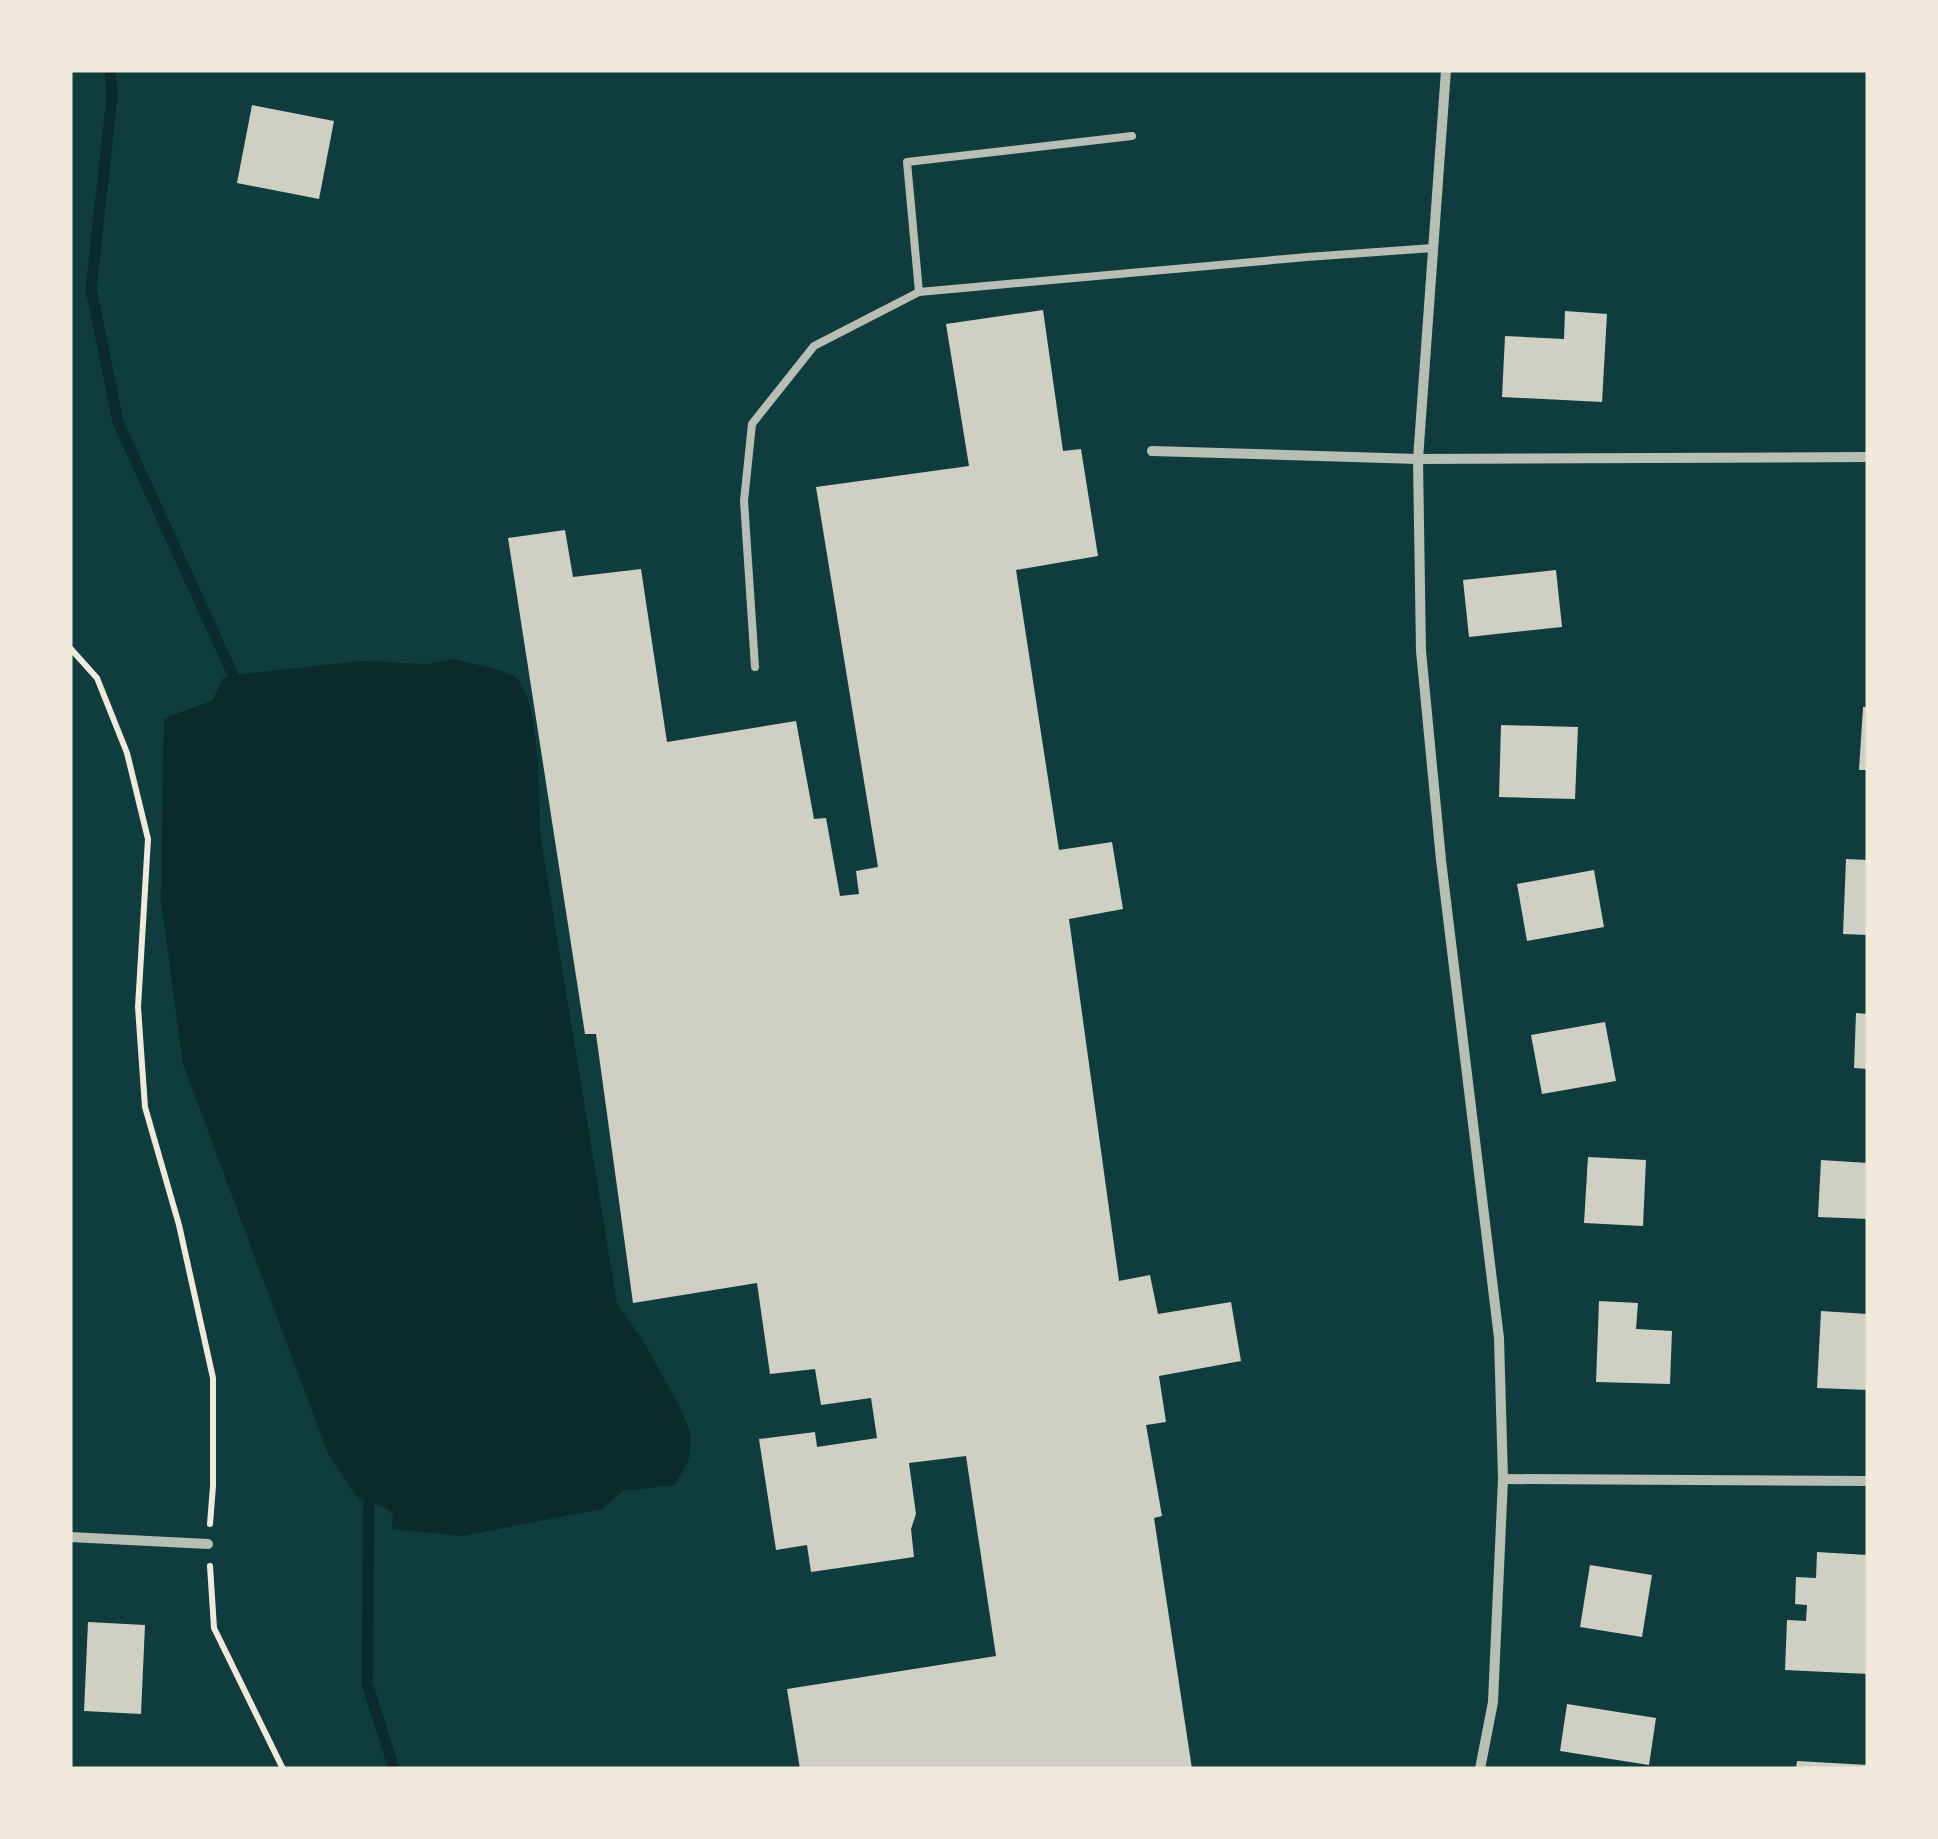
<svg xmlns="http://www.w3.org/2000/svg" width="1938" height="1839" font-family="'Roboto Condensed',sans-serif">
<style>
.water{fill:#0a2a2b}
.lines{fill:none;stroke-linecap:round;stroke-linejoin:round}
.stream{stroke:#0a2a2b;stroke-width:11}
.building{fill:#cfcfc3}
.path{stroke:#f1e9da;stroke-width:6}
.service{stroke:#b8beb3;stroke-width:8}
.minor{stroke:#b8beb3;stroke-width:10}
</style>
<rect width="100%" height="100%" fill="#0f3d3e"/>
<!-- water -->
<path class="water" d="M454,659C467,663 507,670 515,677C541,698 539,800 540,833L617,1304L642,1339L679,1405L691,1433L689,1460L674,1486C657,1485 641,1491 624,1490L602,1509L462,1536L392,1529L393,1515C384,1505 373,1501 359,1500L328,1454L183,1064L161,901L164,718L212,701L223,678L233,675L363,661L427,664Z"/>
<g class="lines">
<!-- stream -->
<g class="stream">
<path d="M110,70L112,97L91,289L118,422L233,675"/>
<path d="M369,1501L367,1683L394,1769"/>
</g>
</g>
<!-- building -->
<g class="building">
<path d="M252,105L334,121L319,199L237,183Z"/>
<path d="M1043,310L1063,451L1081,449L1098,556L1016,570L1059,850L1112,842L1123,909L1069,919L1119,1281L1150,1275L1158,1314L1231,1302L1241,1361L1159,1376L1166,1422L1146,1425L1162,1516L1154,1518L1192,1769H800L787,1689L996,1656L966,1456L909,1463L916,1514L911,1529L914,1557L811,1572L807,1545L776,1550L759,1439L815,1432L817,1447L877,1438L871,1398L821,1405L815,1369L770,1374L757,1283L633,1303L596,1034H585L508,538L565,530L573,577L641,569L667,742L796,721L814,819L826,818L840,896L859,894L856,871L878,867L816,487L969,466L946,324Z"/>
<path d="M1565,311L1607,314L1602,402L1502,397L1505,336L1564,339Z"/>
<path d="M1556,570L1562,627L1469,637L1463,580Z"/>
<path d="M1863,707H1868V770H1859Z"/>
<path d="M1501,725L1578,727L1575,799L1499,797Z"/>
<path d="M1846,859L1868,860V935L1843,934Z"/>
<path d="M1594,870L1604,927L1527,941L1517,884Z"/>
<path d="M1856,1013L1868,1014V1069L1854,1068Z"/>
<path d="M1605,1022L1616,1081L1542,1094L1531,1035Z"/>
<path d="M1588,1157L1646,1160L1643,1226L1584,1223Z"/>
<path d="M1821,1160L1868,1163V1219L1818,1217Z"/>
<path d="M1599,1301L1638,1303L1636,1329L1672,1331L1670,1384L1596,1382Z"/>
<path d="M1821,1311L1868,1314V1390L1817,1388Z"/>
<path d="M1817,1552L1868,1555V1674L1785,1670L1787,1620L1806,1621L1807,1605L1795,1604L1796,1577L1816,1578Z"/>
<path d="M1590,1565L1652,1575L1642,1637L1580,1627Z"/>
<path d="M88,1622L145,1625L141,1714L84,1711Z"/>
<path d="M1567,1704L1656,1718L1649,1765L1560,1751Z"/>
<path d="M1797,1761L1868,1765V1769H1796Z"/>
</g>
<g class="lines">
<!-- path -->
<g class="path">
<path d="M70,648L97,678L127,753L148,839L138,1007L145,1107L179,1225L213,1378V1486L210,1524"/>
<path d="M210,1566L214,1628L283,1769"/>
</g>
<!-- service -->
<g class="service">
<path d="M919,292L907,162L1132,136"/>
<path d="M755,667L744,501L752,424L814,346L919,292L1307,257L1433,248"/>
</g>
<!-- minor -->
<g class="minor">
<path d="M1446,70L1418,459L1421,651L1441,860L1499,1338L1503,1479L1493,1702L1480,1769"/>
<path d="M1152,451L1418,459L1868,457"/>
<path d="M1503,1479L1868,1481"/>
<path d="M70,1537L208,1544"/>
</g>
</g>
<!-- border -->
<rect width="1938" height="1839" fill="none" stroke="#f1e9da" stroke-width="145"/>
</svg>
